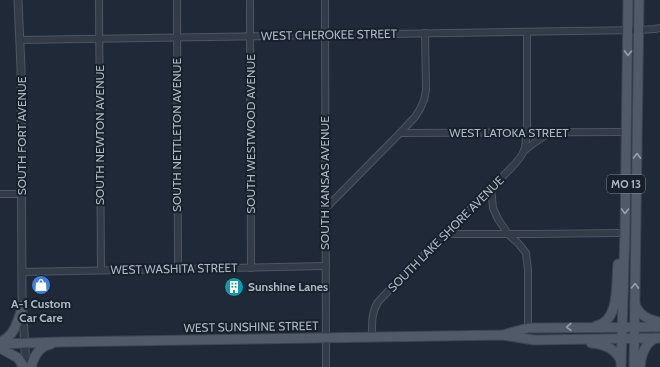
<svg xmlns="http://www.w3.org/2000/svg" width="660" height="367" font-family="Cabin,sans-serif">
<style>
.lines{fill:none;stroke-linecap:round;stroke-linejoin:round}
.minor-casing{stroke:#4d5662;stroke-width:8}
.tertiary-casing{stroke:#4d5662;stroke-width:9}
.primary-casing{stroke:#3c4451;stroke-width:11}
.minor{stroke:#323b47;stroke-width:6}
.tertiary{stroke:#323b47;stroke-width:7}
.primary{stroke:#505a68;stroke-width:9}
.oneway{stroke:#959fad}
.labels{text-anchor:middle;stroke-width:4;stroke-linejoin:round;paint-order:stroke}
.shield{fill:#18202b;stroke:#808996;stroke-width:1}
.shield-label{font-size:11px;font-weight:bold;fill:#acb6c4}
.street-label{font-size:12px;fill:#acb6c4;stroke:#18202b}
.poi-label{font-size:12px;font-weight:bold;fill:#acb6c4;stroke:#18202b;text-anchor:start}
</style>
<rect width="100%" height="100%" fill="#1f2937"/>
<g class="lines">
<!-- minor casing -->
<g class="minor-casing">
<g id="minor">
<path d="M99,0L101,270"/>
<path d="M177,0L178,269"/>
<path d="M250,0L251,268"/>
<path d="M325,0L326,367"/>
<path d="M20,40L639,30L655,29L660,28"/>
<path d="M400,133L619,132"/>
<path d="M524,151L534,143L549,133"/>
<path d="M491,188L493,208L498,219L508,234L518,243L526,253L528,270V328"/>
<path d="M0,194H22"/>
<path d="M325,209L400,133L415,117L420,109L424,100L426,90L425,33"/>
<path d="M445,234H535L617,233"/>
<path d="M22,272L326,266"/>
<path d="M372,337C372,325 371,313 378,302C417,260 459,222 499,180C505,174 522,159 524,150C527,144 525,136 527,129V32"/>
</g>
</g>
<!-- tertiary casing -->
<g class="tertiary-casing">
<path id="tertiary" d="M18,0L21,68L22,296L26,367"/>
</g>
<!-- primary casing -->
<g class="primary-casing">
<g id="primary">
<path d="M635,304C639,316 649,320 660,322"/>
<path d="M596,326C620,321 616,284 618,264"/>
<path d="M506,334L528,328H540L660,327"/>
<path d="M0,342C15,336 18,320 23,305"/>
<path d="M591,343C604,344 616,349 621,361"/>
<path d="M0,344L60,342L503,335L534,340L660,338"/>
<path d="M0,348L18,358L24,367"/>
<path d="M31,367C34,356 39,346 51,344"/>
<path d="M621,367L625,230L628,0"/>
<path d="M634,367L639,0"/>
<path d="M640,367C641,356 644,343 656,338"/>
</g>
</g>
<!-- minor -->
<use href="#minor" class="minor"/>
<!-- tertiary -->
<use href="#tertiary" class="tertiary"/>
<!-- primary -->
<use href="#primary" class="primary"/>
</g>
<!-- one-way arrows -->
<defs><path id="oneway-chevron" d="M-2-3.5L2.5 0L-2 3.5" fill="none" stroke-width="1.6" stroke-linecap="round" stroke-linejoin="round"/></defs>
<g class="oneway">
<use href="#oneway-chevron" transform="translate(628 53) rotate(91)"/>
<use href="#oneway-chevron" transform="translate(637 156) rotate(-89)"/>
<use href="#oneway-chevron" transform="translate(625 211) rotate(91)"/>
<use href="#oneway-chevron" transform="translate(635 286) rotate(-89)"/>
<use href="#oneway-chevron" transform="translate(569 327) rotate(179)"/>
</g>
<!-- icons -->
<defs>
<g id="shop-disc" transform="scale(1)"><circle r="9.5" fill="#3f7fe0" stroke="#18202b"/><path d="M-5-2.5h2.3a2.7 3.5 0 0 1 5.4 0H5L5.5 6h-11ZM-1.5-2.5h3a1.5 2.3 0 0 0-3 0Z" fill="#fff"/></g>
<g id="building-disc" transform="scale(1)"><circle r="9.5" fill="#0f9aa8" stroke="#18202b"/><path d="M-4-6H4V6H1V3H-1V6H-4ZM-2.5-4.3h1.7v1.8h-1.7ZM.8-4.3h1.7v1.8H.8ZM-2.5-1h1.7V.8h-1.7ZM.8-1h1.7V.8H.8Z" fill="#fff"/></g>
</defs>
<g fill-rule="evenodd">
<use href="#shop-disc" x="41" y="285"/>
<use href="#building-disc" x="234" y="287"/>
</g>
<g class="labels">
<!-- shield labels -->
<rect class="shield" x="607" y="175" width="38" height="18" rx="3"/>
<g class="shield-label">
<text x="626" y="188">MO 13</text>
</g>
<!-- street labels -->
<g class="street-label">
<text transform="translate(329 35) rotate(-1)" y="4">WEST CHEROKEE STREET</text>
<text x="509" y="137">WEST LATOKA STREET</text>
<text transform="translate(251 134) rotate(-90)" y="4">SOUTH WESTWOOD AVENUE</text>
<text transform="translate(100 135) rotate(-90)" y="4">SOUTH NEWTON AVENUE</text>
<text transform="translate(177 135) rotate(-90)" y="4">SOUTH NETTLETON AVENUE</text>
<text transform="translate(22 136) rotate(-90)" y="4">SOUTH FORT AVENUE</text>
<text transform="translate(325 183) rotate(-90)" y="4">SOUTH KANSAS AVENUE</text>
<text transform="translate(446 234) rotate(-45)" y="4">SOUTH LAKE SHORE AVENUE</text>
<text transform="translate(174 269) rotate(-1)" y="4">WEST WASHITA STREET</text>
<text transform="translate(251 327) rotate(-1)" y="4">WEST SUNSHINE STREET</text>
</g>
<!-- poi labels -->
<g class="poi-label">
<text x="248" y="291">Sunshine Lanes</text>
<text x="41" y="308" text-anchor="middle">A-1 Custom<tspan x="41" dy="14">Car Care</tspan></text>
</g>
</g>
</svg>
